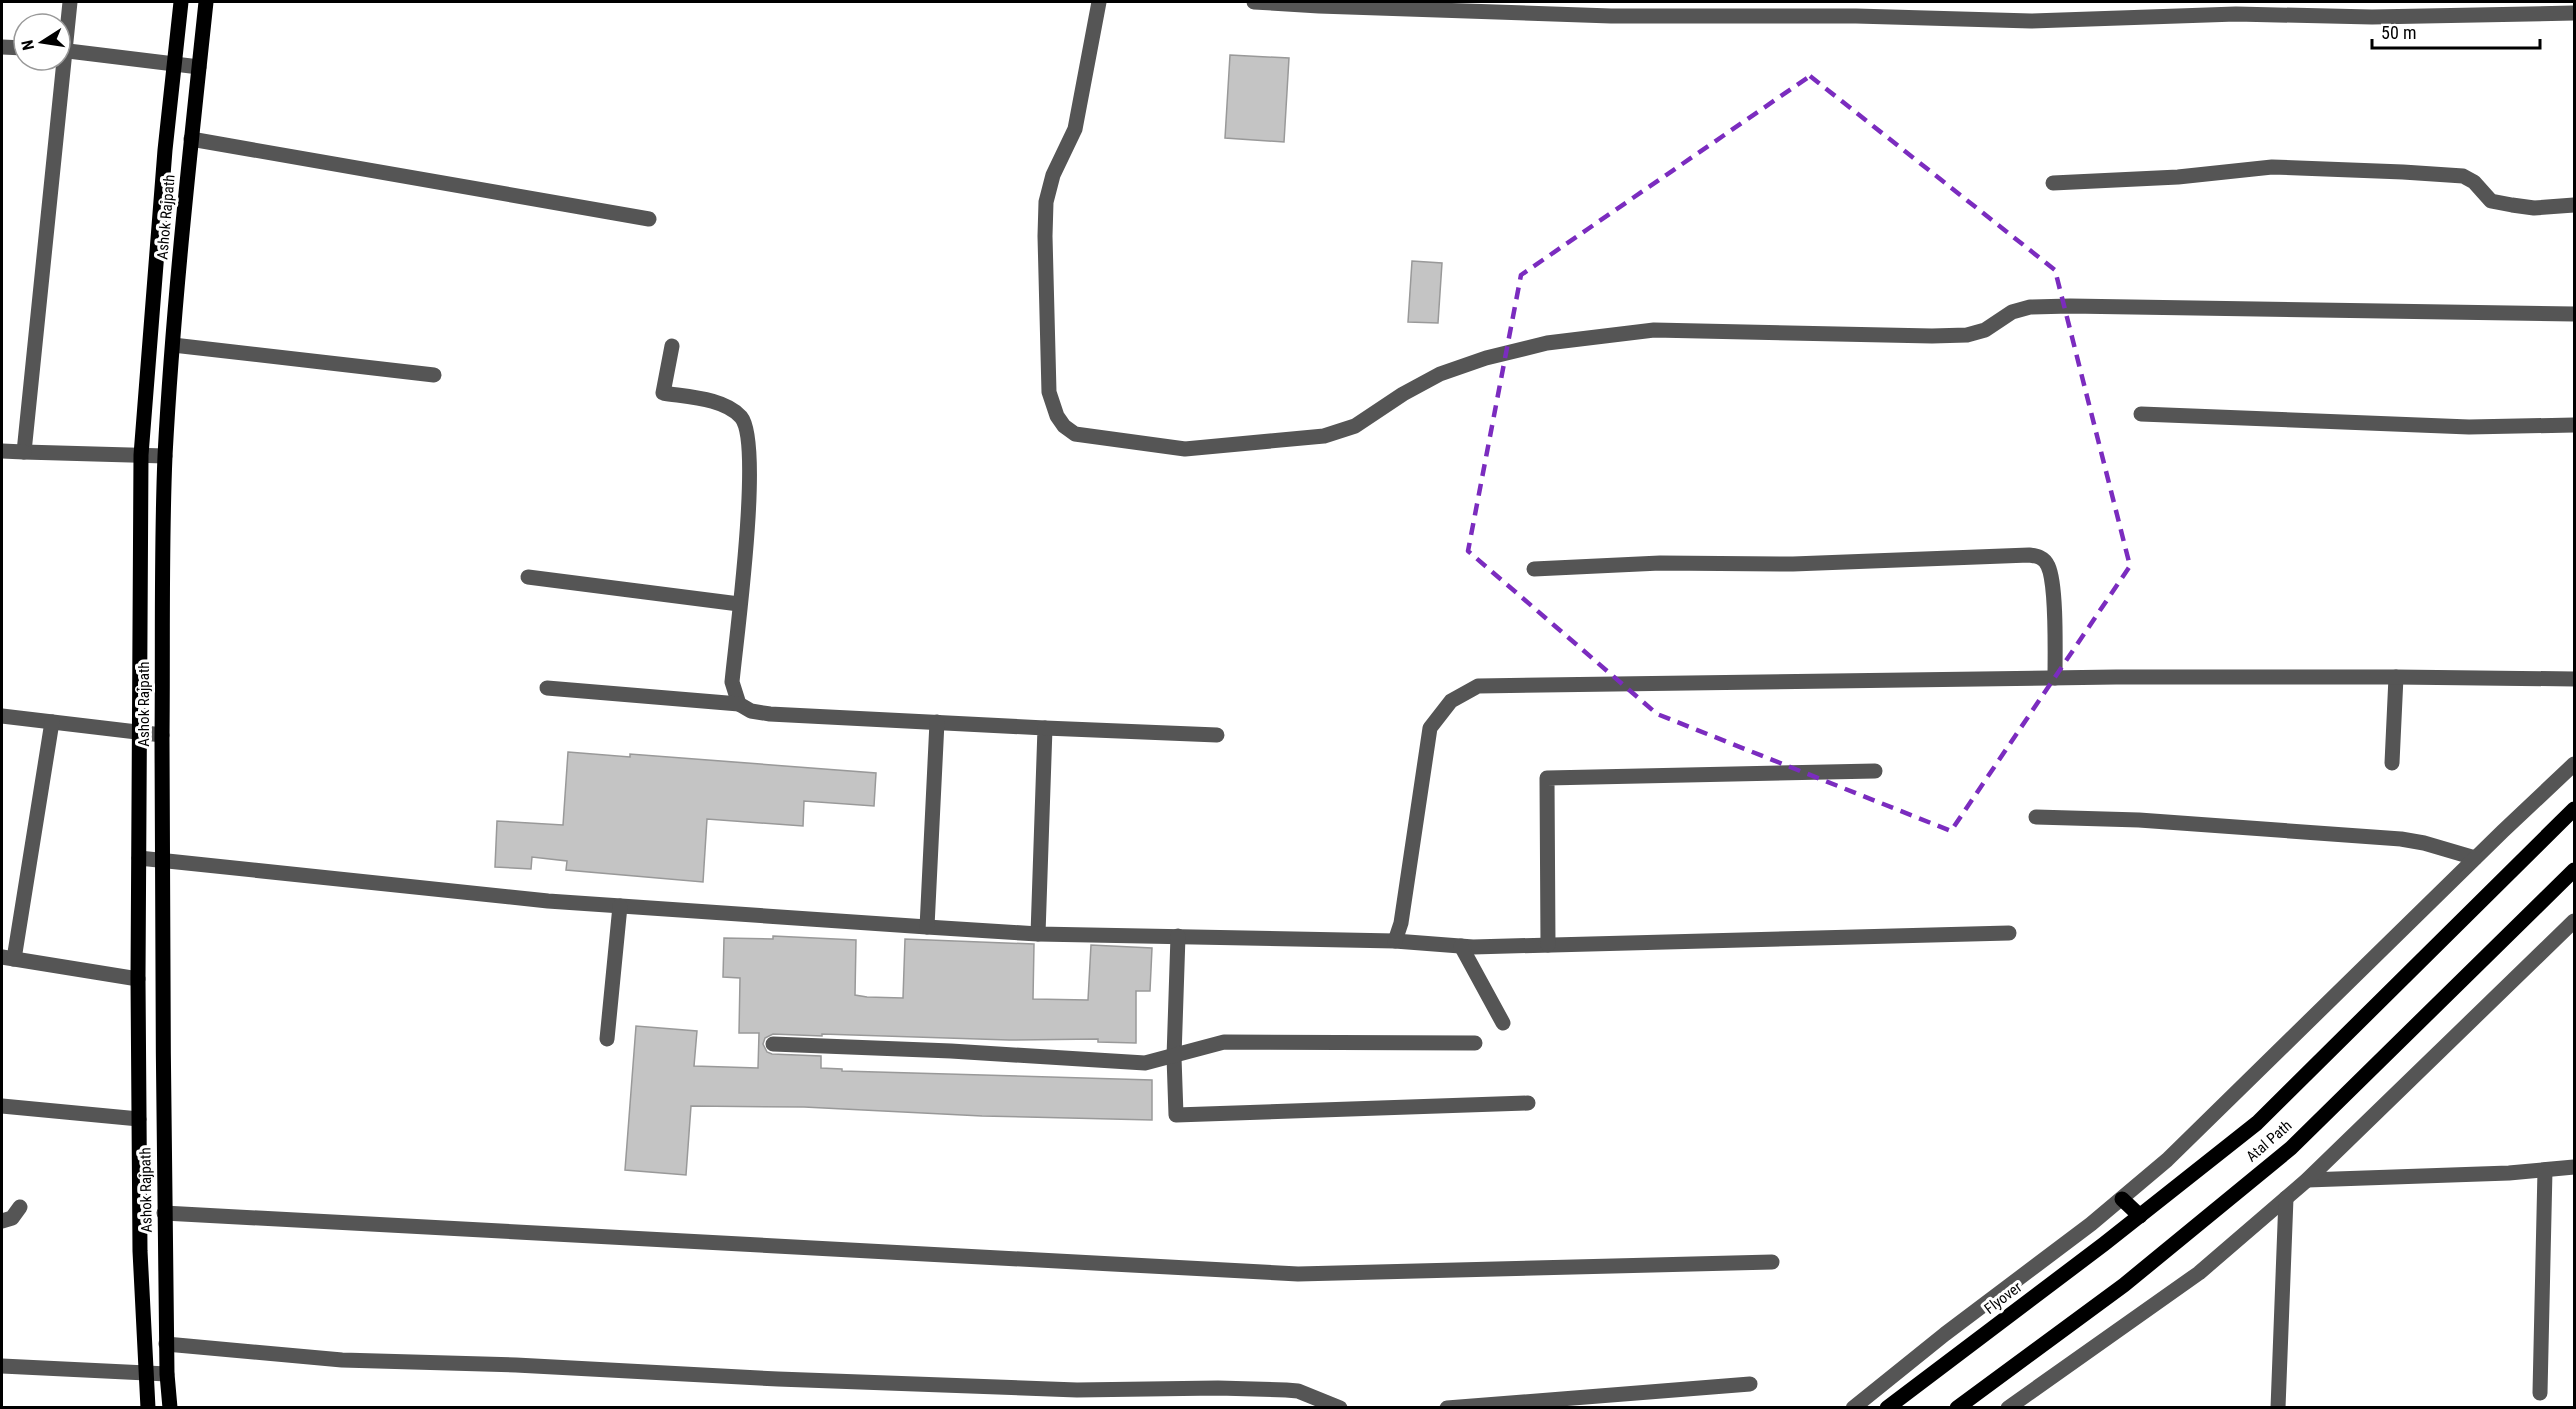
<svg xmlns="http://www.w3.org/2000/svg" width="2576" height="1409" font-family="'Roboto Condensed',sans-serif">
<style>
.building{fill:#c4c4c4;stroke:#999;stroke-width:1.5}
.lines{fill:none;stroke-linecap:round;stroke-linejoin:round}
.minor{stroke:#555;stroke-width:15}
.major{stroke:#000;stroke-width:15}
.marked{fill:none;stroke:#7b2cbf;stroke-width:4.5;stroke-dasharray:12 8;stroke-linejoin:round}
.labels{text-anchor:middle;stroke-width:6;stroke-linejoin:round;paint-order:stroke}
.street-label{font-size:15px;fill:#000;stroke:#fff}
</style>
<rect width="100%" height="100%" fill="#fff"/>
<!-- building -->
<g class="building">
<path d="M1230,55L1289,58L1284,142L1225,138Z"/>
<path d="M1412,261L1442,263L1438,323L1408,322Z"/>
<path d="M568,752L630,757V754L876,773L874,806L804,801L803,826L707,819L703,882L566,870L567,861L532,857L531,869L495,867L497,821L563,825Z"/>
<path d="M773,936L856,940L855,995L867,997L903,998L905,939L1034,944L1033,999L1088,1000L1091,945L1152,948L1150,991H1136V1043L1098,1042V1039L1009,1040L822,1034V1036L773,1034L765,1038L763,1044L767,1052L772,1054L821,1056V1068L842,1069V1071L1152,1080V1120L982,1116L804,1107L691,1106L686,1175L625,1170L636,1026L697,1031L694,1066L758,1068L759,1033H739L740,978L723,977L724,938L773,939Z"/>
</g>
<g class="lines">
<!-- minor -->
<g class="minor">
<path d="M70,2L24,452L165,456"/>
<path d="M1099,2L1075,129L1053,175L1046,202L1045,236L1049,392L1057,416L1064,426L1075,434L1185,449L1324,436L1355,426L1403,394L1440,374L1486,358L1547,343L1654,330L1932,336L1967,335L1985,330L2012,312L2030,307L2070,306L2574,314"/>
<path d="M1254,2L1319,6L1611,16H1856L2031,21L2236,14L2372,17L2574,13"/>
<path d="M2,47L24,48"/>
<path d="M60,50L199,67"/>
<path d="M191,139L649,219"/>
<path d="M2053,183L2178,177L2272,167L2403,172L2463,176L2474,182L2491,201L2512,205L2534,208L2574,205"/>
<path d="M173,345L434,375"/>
<path d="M672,346L663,393C687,397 724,398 741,417C763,443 736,639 732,682L739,704L751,711L770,714L1045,728L1038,934"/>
<path d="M2141,414L2469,427L2574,425"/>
<path d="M2,451L24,452"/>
<path d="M1534,569L1660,563L1793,564L2029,555C2037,556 2044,557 2048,566C2057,585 2055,654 2055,678"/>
<path d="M528,577L739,604"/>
<path d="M547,688L739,704"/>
<path d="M2,716L162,735"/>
<path d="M1045,728L1217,735"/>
<path d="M2392,763L2396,677"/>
<path d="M2036,817L2139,820L2401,839L2424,843L2475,858"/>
<path d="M139,858L548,901L927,927L1038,934L1395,941L1473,947L2009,933"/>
<path d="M927,927L937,722"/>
<path d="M1178,936L1174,1057L1176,1115L1528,1103"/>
<path d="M1395,941L1401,923L1430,728L1451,701L1478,686L2116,677H2396L2574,679"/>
<path d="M1548,945L1547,778L1875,771"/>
<path d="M1461,946L1503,1023"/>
<path d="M2,957L138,979"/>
<path d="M14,959L52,722"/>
<path d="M607,1039L620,906"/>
<path d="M773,1044L951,1051L1145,1063L1224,1042L1475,1043"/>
<path d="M2,1106L139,1119"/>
<path d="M2307,1180L2509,1173L2574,1167"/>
<path d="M164,1213L1298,1274L1772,1262"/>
<path d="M2,1221L12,1218L20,1207"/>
<path d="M166,1344L342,1360L516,1365L778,1379L1077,1390L1218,1388L1286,1390L1298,1391L1340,1408"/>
<path d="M2,1366L167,1374"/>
<path d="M2540,1393L2545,1170"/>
<path d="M1447,1408L1750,1384"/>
<path d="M1853,1408L1945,1334L2091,1224L2167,1160L2503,831L2574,764"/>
<path d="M2008,1408L2199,1273L2307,1180L2574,921"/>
<path d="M2278,1408L2286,1198"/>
</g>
<!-- major -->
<g class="major">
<path d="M2122,1199L2140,1216"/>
<path d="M148,1408L140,1251L138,979L141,455L165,150L181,2"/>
<path d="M170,1408L167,1374C164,1162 162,951 162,739C163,644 161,550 165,456C173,304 190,153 206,2"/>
<path d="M1887,1408L2104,1244L2257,1123L2574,809"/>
<path d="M1957,1408L2124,1285L2291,1148L2574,870"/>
</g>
</g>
<!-- marked area -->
<path class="marked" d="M1810,76L2055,270L2130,566L1951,831L1657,714L1468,551L1521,275Z"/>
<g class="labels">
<!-- street labels -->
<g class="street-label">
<text transform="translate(166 217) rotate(-85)" y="5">Ashok Rajpath</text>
<text transform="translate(144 704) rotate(-90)" y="5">Ashok Rajpath</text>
<text transform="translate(2269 1141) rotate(-41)" y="5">Atal Path</text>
<text transform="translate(146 1190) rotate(-91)" y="5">Ashok Rajpath</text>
<text transform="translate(2003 1298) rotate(-37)" y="5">Flyover</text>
</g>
</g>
<!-- border -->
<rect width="2576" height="1409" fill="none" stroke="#000000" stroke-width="6"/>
<!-- north arrow -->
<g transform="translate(42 42) rotate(258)"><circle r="28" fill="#ffffff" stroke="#999999" stroke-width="1.5"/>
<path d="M0-4.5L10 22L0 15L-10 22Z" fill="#000000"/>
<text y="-9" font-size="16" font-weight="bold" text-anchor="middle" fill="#000000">N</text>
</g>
<!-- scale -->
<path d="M2372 39v9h168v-9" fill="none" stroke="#000000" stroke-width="3"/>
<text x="2381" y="39" font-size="18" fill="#000000" stroke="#ffffff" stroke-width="4.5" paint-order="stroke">50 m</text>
</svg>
